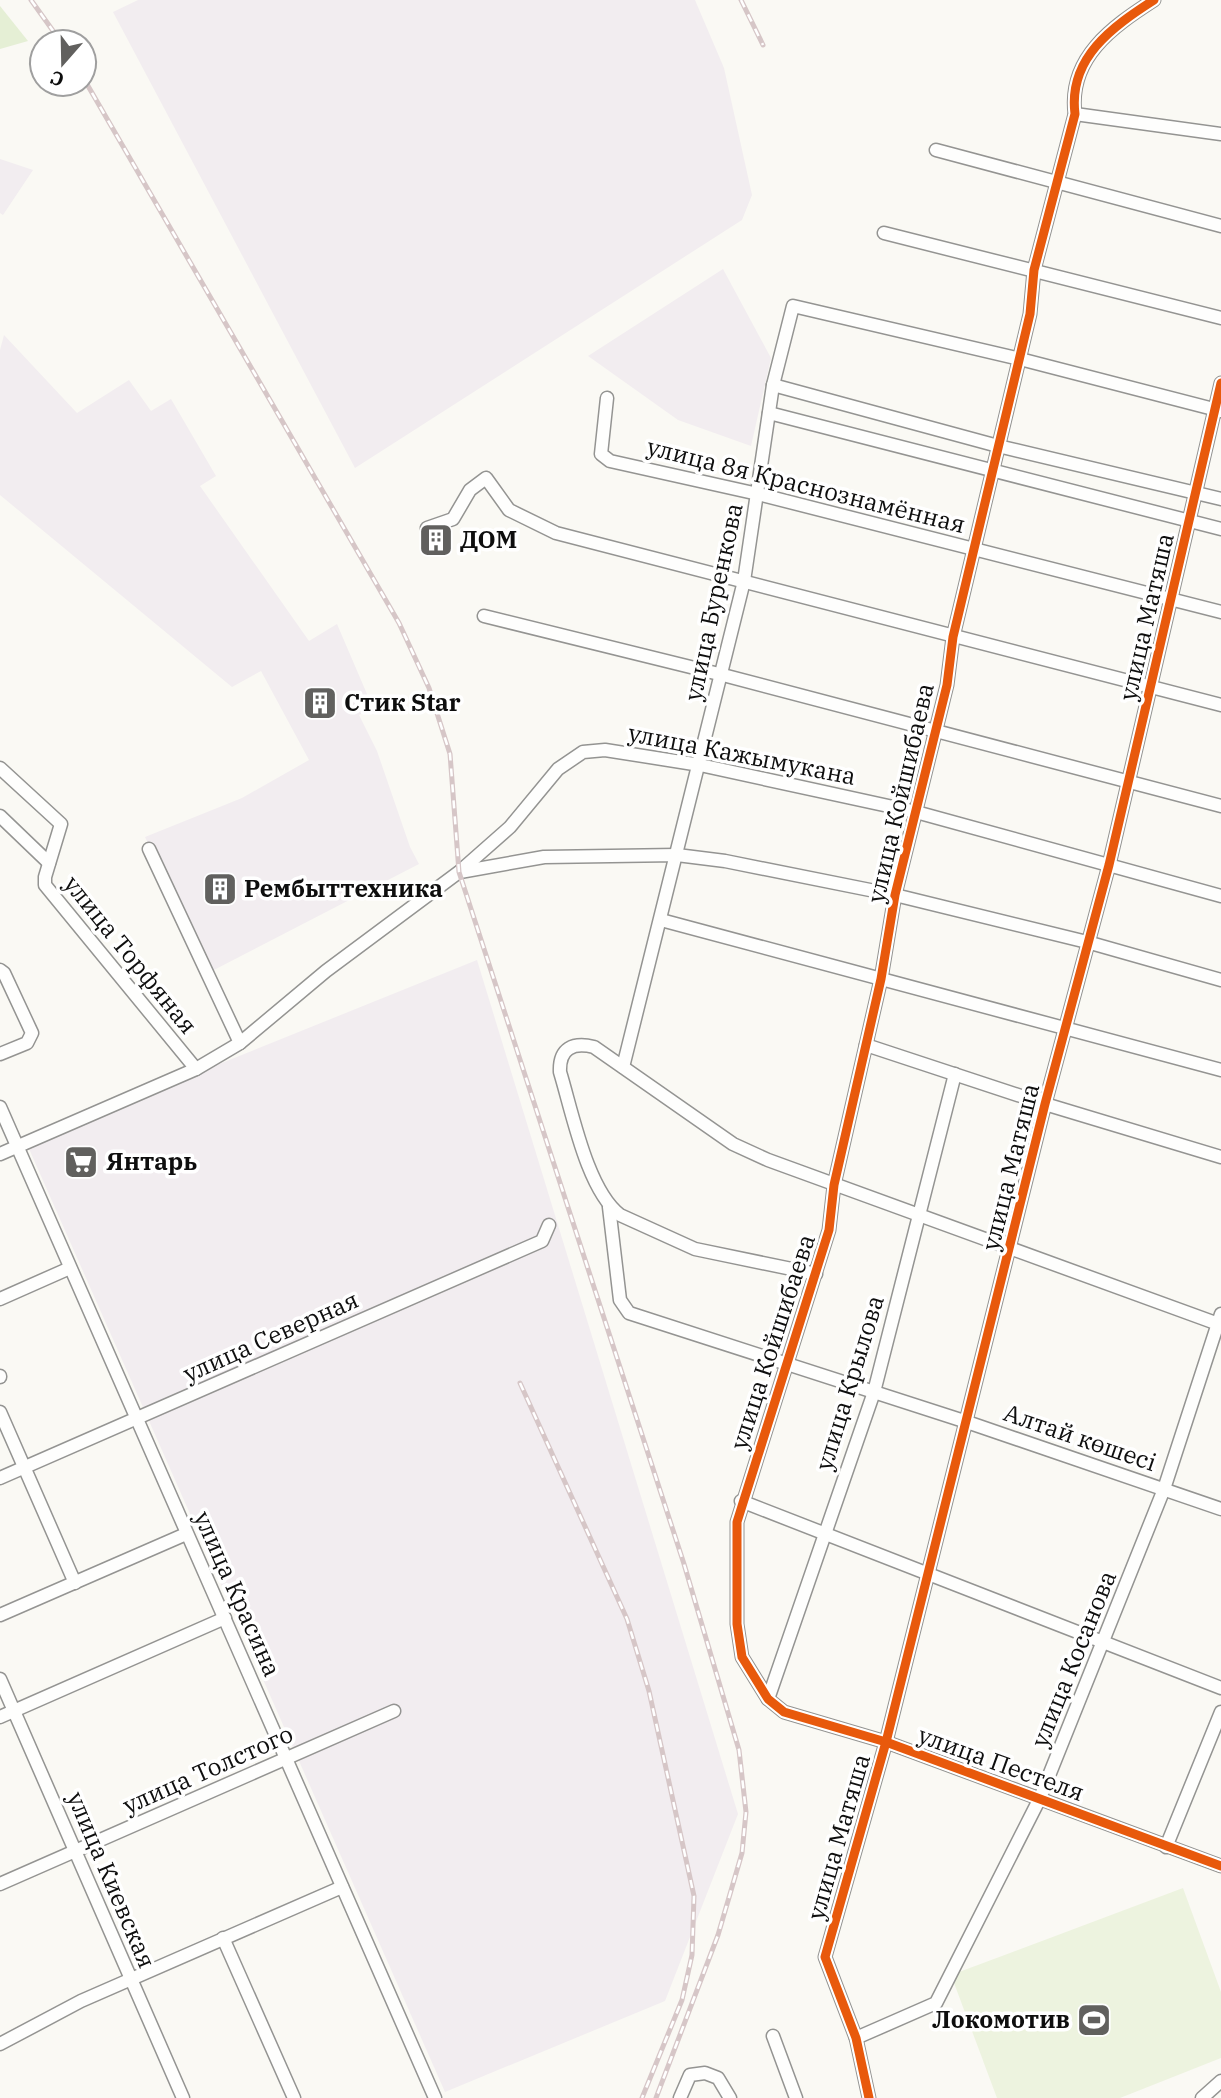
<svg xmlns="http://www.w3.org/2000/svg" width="1221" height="2098" font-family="'IBM Plex Serif',serif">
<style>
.industrial{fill:#f2edf0}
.green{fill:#e5efd5}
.pitch{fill:#edf3df}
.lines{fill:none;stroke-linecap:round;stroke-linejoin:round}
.minor-casing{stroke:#949492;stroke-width:15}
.minor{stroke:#fefefd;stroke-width:12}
.rail-casing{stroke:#d6c6c7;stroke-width:5}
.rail{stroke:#fff;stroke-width:2.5;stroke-dasharray:8;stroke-linecap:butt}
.cycleway-casing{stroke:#fff;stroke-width:13}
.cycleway{stroke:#e8590c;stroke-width:9}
.labels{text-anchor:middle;stroke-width:7;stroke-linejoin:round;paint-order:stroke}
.street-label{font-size:24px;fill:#0e0e0e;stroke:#fff}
.poi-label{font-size:24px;font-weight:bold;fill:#0e0e0e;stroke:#fff;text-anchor:start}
</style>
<rect width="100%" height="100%" fill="#faf9f4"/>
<!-- industrial -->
<g class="industrial">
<path d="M138,0H695L724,68L752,195L742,220L355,468L113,12Z"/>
<path d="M0,159L33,170L3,215L0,213Z"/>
<path d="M723,269L771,358L751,446L678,420L588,356Z"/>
<path d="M4,335L77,413L129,380L151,411L171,399L216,476L200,486L309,641L337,624L373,708L359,715L377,751L410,847L419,864L210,972L145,837L242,798L309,760L261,671L232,687L0,495V350Z"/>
<path d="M477,960L738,1814L665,2001L445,2092L26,1142Z"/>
</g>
<!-- green -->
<path class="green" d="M0,6L28,41L0,49Z"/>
<!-- pitch -->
<path class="pitch" d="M1183,1888L1221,1992V2058L1120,2098H997L951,1975Z"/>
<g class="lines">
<!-- minor casing -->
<g class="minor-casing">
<g id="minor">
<path d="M1154,0C1112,27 1068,58 1075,114L1034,270L1030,314L953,637L947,685L895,895L881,979L834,1185L829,1230L737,1522V1624L742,1657L768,1699L784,1712L886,1742L1221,1866"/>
<path d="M1075,114L1221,134"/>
<path d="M936,150L1221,226"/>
<path d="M884,233L1221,318"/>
<path d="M773,385L998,446L1221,499"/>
<path d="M607,398L601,454L610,461L758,494L1221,612"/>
<path d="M769,413L1221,529"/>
<path d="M427,528L453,519L470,490L486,478L509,510L556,533L1221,705"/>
<path d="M484,616L723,675L1221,806"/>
<path d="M0,768L61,824L45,877V885L196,1069"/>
<path d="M0,816L49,863"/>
<path d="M149,849L240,1043"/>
<path d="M460,872L544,857L677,855L725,861L895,895L1087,942L1221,980"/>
<path d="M661,920L1221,1070"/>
<path d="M0,970L4,973L32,1033L27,1043L0,1054"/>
<path d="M866,1045L1045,1104L1221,1157"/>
<path d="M623,1067L744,581L773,385L793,306L1020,359L1221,411"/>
<path d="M0,1107L435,2098"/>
<path d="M0,1154L196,1069L240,1043L326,971L459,872L510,827L558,769L583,752L605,750L700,765L916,812L1221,896"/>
<path d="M609,1207L620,1300L629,1313L967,1422L1221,1509"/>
<path d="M816,1274L695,1249L620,1215C587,1190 572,1111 560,1072C559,1048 573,1042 594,1047L733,1144L768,1160L1221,1325"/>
<path d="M0,1299L70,1268"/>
<path d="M0,1376V1377"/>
<path d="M0,1412L75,1583"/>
<path d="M0,1478L542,1241L549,1225"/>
<path d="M741,1501L1221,1688"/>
<path d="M0,1615L186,1534"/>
<path d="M0,1679L183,2098"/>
<path d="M768,1699L874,1392L955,1074"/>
<path d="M0,1717L225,1618"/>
<path d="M1166,1847L1221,1712"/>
<path d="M0,1884L394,1711"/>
<path d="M223,1938L294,2098"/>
<path d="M773,2036L796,2098"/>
<path d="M856,2038L936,2003L1040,1798L1164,1489L1221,1314"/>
<path d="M0,2044L81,2001L342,1887"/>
<path d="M680,2098L690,2075L705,2073L718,2078L730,2098"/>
<path d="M869,2098L856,2038L825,1957L886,1742L1045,1104L1109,865L1221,383"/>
<path d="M1202,2098L1221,2081"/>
</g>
</g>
<!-- minor -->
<use href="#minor" class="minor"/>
<!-- rail casing -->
<g class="rail-casing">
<g id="rail">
<path d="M31,0L61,42"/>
<path d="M741,0L763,45"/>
<path d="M84,79L399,623L429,688L450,754L459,872L684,1564L739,1750L746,1812L742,1853L718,1935L656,2098"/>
<path d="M520,1383L627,1619L649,1691L694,1896L692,1955L682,2000L642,2098"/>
</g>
</g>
<!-- rail -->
<use href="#rail" class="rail"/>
<!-- cycleway casing -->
<g class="cycleway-casing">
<g id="cycleway">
<path d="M1154,0C1112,27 1068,58 1075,114L1034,270L1030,314L953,637L947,685L895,895L881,979L834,1185L829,1230L737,1522V1624L742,1657L768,1699L784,1712L886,1742L1221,1866"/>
<path d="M869,2098L856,2038L825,1957L886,1742L1045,1104L1109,865L1221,383"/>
</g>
</g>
<!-- cycleway -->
<use href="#cycleway" class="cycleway"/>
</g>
<!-- icons -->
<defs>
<g id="building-square" transform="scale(1.75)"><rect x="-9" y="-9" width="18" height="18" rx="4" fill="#61605e" stroke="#fff"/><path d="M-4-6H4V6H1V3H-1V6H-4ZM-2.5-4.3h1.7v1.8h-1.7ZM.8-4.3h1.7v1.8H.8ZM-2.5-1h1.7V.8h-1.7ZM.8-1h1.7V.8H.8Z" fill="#fff"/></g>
<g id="supermarket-square" transform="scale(1.75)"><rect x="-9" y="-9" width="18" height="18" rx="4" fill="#61605e" stroke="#fff"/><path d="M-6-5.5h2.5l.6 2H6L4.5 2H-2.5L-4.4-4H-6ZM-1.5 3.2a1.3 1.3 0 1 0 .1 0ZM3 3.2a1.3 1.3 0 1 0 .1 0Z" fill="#fff"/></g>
<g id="stadium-square" transform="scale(1.75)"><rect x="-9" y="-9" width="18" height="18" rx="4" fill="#61605e" stroke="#fff"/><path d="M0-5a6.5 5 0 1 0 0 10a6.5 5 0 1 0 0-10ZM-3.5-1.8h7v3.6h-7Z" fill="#fff"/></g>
</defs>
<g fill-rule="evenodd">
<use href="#building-square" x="436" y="540"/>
<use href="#building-square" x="320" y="703"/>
<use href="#building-square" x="220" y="889"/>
<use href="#supermarket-square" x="81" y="1162"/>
<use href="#stadium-square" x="1094" y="2020"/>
</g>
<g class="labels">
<!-- street labels -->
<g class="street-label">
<text transform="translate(806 486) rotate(14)" y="8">улица 8я Краснознамённая</text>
<text transform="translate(714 602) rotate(-78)" y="8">улица Буренкова</text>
<text transform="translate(1147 617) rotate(-77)" y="8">улица Матяша</text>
<text transform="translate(742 755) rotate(11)" y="8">улица Кажымукана</text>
<text transform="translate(901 793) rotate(-77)" y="8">улица Койшибаева</text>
<text transform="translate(130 955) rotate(51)" y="8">улица Торфяная</text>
<text transform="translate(1011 1167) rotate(-76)" y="8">улица Матяша</text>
<text transform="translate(271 1337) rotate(-24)" y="8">улица Северная</text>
<text transform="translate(773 1342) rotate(-72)" y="8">улица Койшибаева</text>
<text transform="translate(850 1383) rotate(-73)" y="8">улица Крылова</text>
<text transform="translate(1080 1438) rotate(19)" y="8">Алтай көшесі</text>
<text transform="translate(237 1594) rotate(66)" y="8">улица Красина</text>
<text transform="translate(1074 1659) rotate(-68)" y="8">улица Косанова</text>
<text transform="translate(1001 1764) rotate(20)" y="8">улица Пестеля</text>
<text transform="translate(208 1770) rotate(-24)" y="8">улица Толстого</text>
<text transform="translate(839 1837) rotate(-74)" y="8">улица Матяша</text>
<text transform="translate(111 1880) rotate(67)" y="8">улица Киевская</text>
</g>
<!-- poi labels -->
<g class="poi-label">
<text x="460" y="548">ДОМ</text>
<text x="344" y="711">Стик Star</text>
<text x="244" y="897">Рембыттехника</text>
<text x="106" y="1170">Янтарь</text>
<text x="1070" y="2028" text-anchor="end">Локомотив</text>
</g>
</g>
<!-- north arrow -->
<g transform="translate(63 63) rotate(200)"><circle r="33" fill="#ffffff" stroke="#9f9f9f" stroke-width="2"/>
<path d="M0-5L12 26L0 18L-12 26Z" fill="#61605e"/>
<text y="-10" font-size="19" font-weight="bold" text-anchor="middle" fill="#0e0e0e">С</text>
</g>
</svg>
